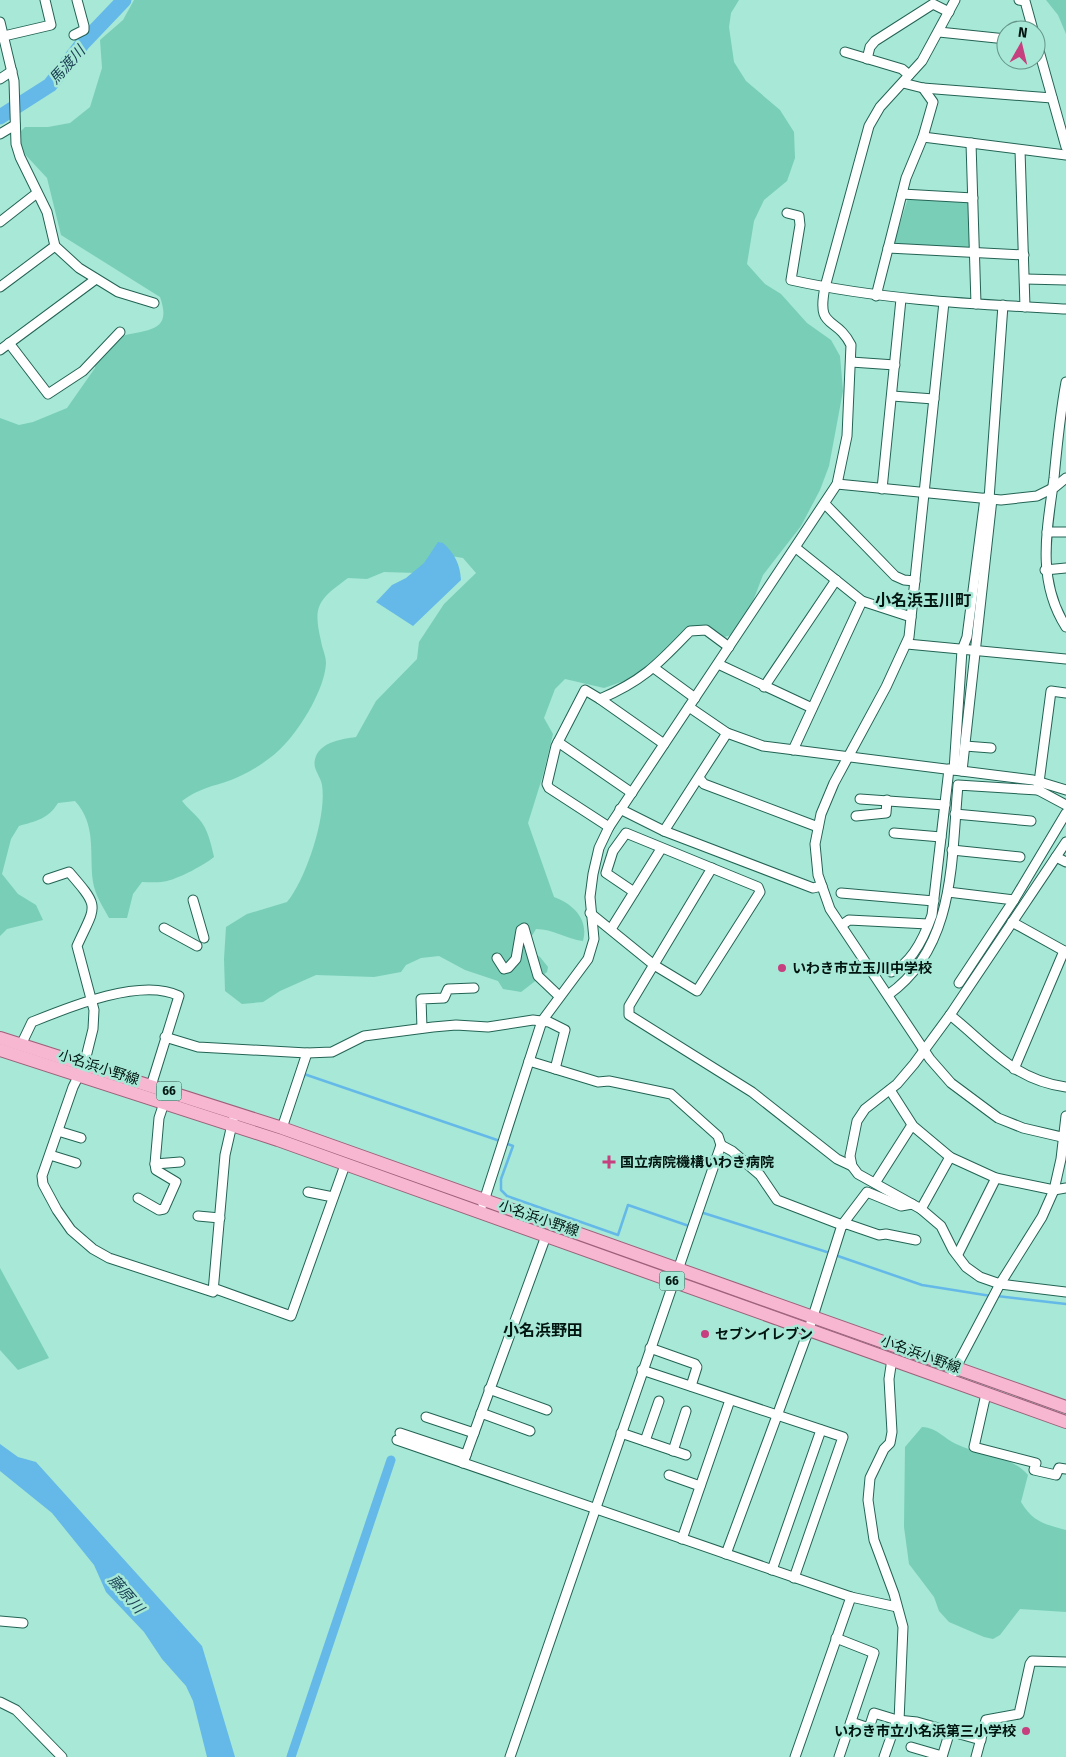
<svg xmlns="http://www.w3.org/2000/svg" width="1066" height="1757" font-family="'Fira Sans','Noto Sans JP',sans-serif">
<style>
.green{fill:#79ceb8}
.water{fill:#64b9e8}
.lines{fill:none;stroke-linecap:round;stroke-linejoin:round}
.stream{stroke:#64b9e8;stroke-width:2.5}
.canal{stroke:#64b9e8;stroke-width:9}
.river{stroke:#64b9e8;stroke-width:15}
.street-casing{stroke:#236355;stroke-width:11}
.primary-casing{stroke:#9d5f7a;stroke-width:14}
.street{stroke:#fff;stroke-width:9}
.primary{stroke:#f7b7d1;stroke-width:12}
.poi-dot{fill:#c63f7e;stroke:#a7e8d6;stroke-width:2}
.labels{text-anchor:middle;stroke-width:5;stroke-linejoin:round;paint-order:stroke}
.shield{fill:#a7e8d6;stroke:#32544b;stroke-width:1}
.shield-label{font-size:12px;font-weight:bold;fill:#001510}
.poi-label{font-size:14px;font-weight:bold;fill:#001510;stroke:#a7e8d6;text-anchor:start}
.street-label{font-size:14px;fill:#001510;stroke:#a7e8d6}
.water-label{font-size:15px;font-style:italic;fill:#193e52;stroke:#a7e8d6}
.quarter-label{font-size:16px;font-weight:bold;fill:#001510;stroke:#a7e8d6}
</style>
<rect width="100%" height="100%" fill="#a7e8d6"/>
<!-- green -->
<g class="green">
<path d="M134,0H739L731,13L729,27L734,62L746,81L780,110L794,132L795,158L787,181L764,200L754,221L747,264L765,284L781,294L807,323L831,340L840,356L843,391L829,466L820,490L801,526L763,575L748,614L732,635L724,637L705,626H695L683,635L644,674L604,688L565,679L555,689L544,718L553,734L543,775L528,823L554,897C573,904 589,919 583,941C566,939 553,929 536,929L530,939L531,951L540,957L548,967L547,972L521,992L503,989L498,981L465,970L439,956L421,958L406,965L401,972L374,977L316,975L280,991L263,1002L242,1004L225,991L224,959L226,927L247,914L287,902C306,879 327,816 322,785C320,774 311,769 316,756C322,742 342,739 356,737L376,701L417,659L419,642L444,604L476,573L463,558L445,555L416,573L384,572L367,579L348,578C320,599 312,604 321,641C322,648 326,656 326,663C325,688 302,726 285,744C272,759 249,773 231,780C214,786 197,789 182,801C187,808 193,812 199,819C208,829 211,844 214,857C204,865 180,878 167,881C160,883 150,882 142,882L133,894L127,918H109C103,907 95,895 93,882C89,854 97,825 75,801L58,803C48,819 36,821 19,826L11,839L2,874L18,894L36,905L43,920L7,929L0,936V418L19,425L33,422L67,408L95,368L97,351C104,347 110,341 117,338C142,328 174,336 160,297L61,235L47,178L21,150L16,136L25,127H48L70,123L90,107L102,68L100,40L123,20Z"/>
<path d="M1046,0H1066V34L1058,15Z"/>
<path d="M908,198L967,201L970,203L971,247L969,250L895,246L894,243Z"/>
<path d="M0,1268L49,1358L18,1370L0,1350Z"/>
<path d="M922,1427C938,1428 943,1438 956,1444C980,1456 1010,1454 1028,1475L1021,1502C1033,1522 1044,1524 1066,1530V1612L1020,1609L1000,1635L993,1639L984,1637L949,1622L939,1611L934,1597L909,1564L904,1527L905,1447Z"/>
</g>
<!-- water -->
<g class="water">
<path d="M438,542L443,543C455,554 460,564 461,580L413,626L376,602L392,585L406,578L424,563Z"/>
<path d="M0,1444L18,1457L36,1462L202,1646L235,1757H207L193,1701L186,1686L162,1659L144,1632L106,1592L94,1565L52,1513L0,1471Z"/>
</g>
<g class="lines">
<!-- stream -->
<g class="stream">
<path d="M304,1077V1074L500,1141"/>
<path d="M505,1143L513,1146L501,1179V1190L507,1196L618,1235L628,1205L689,1226L694,1210L830,1253"/>
<path d="M835,1255L922,1285L991,1296"/>
<path d="M997,1296L1066,1304"/>
</g>
<!-- canal -->
<path class="canal" d="M291,1757L391,1460"/>
<!-- river -->
<path class="river" d="M0,117L50,85L83,43L124,0"/>
<!-- street casing -->
<g class="street-casing">
<g id="street">
<path d="M1019,0L1025,1L1033,30"/>
<path d="M0,22L14,81L16,144L20,157L47,212L55,246L79,268L118,292L154,303"/>
<path d="M939,32L1006,39"/>
<path d="M74,35L84,30V26L77,0"/>
<path d="M4,36L51,25L45,0"/>
<path d="M1036,40L1066,147"/>
<path d="M845,52L902,69L909,75"/>
<path d="M867,59L870,47L875,41L933,4L949,12"/>
<path d="M0,79L12,71"/>
<path d="M903,83L923,88L1052,98"/>
<path d="M0,134L15,125"/>
<path d="M923,137L1066,155"/>
<path d="M971,143L976,304"/>
<path d="M1020,150L1025,307"/>
<path d="M902,194L973,198"/>
<path d="M787,213L799,216L800,225L791,280C881,300 973,304 1066,309"/>
<path d="M0,222L37,193"/>
<path d="M888,248L1024,255"/>
<path d="M1025,279L1066,280"/>
<path d="M0,287L55,246"/>
<path d="M876,296L906,178L923,137L933,102L923,88"/>
<path d="M944,302L909,637L886,687L834,783L821,814L815,844L818,875L830,909L930,1059L951,1083L998,1118L1023,1128L1066,1138"/>
<path d="M9,343L48,394L83,371L120,332"/>
<path d="M0,350L96,279"/>
<path d="M851,362L895,365"/>
<path d="M1066,382C1060,414 1057,446 1054,478C1047,530 1036,580 1066,627"/>
<path d="M892,396L934,399"/>
<path d="M837,484L1001,500L1037,496L1055,487L1066,478"/>
<path d="M882,489L901,299"/>
<path d="M989,499L1003,305"/>
<path d="M825,504L895,576L904,580L915,581"/>
<path d="M1047,532H1066"/>
<path d="M796,548L862,601L911,617"/>
<path d="M1045,570L1066,568"/>
<path d="M907,644L1066,659"/>
<path d="M718,664L812,708"/>
<path d="M654,668L695,698"/>
<path d="M764,687L836,580"/>
<path d="M600,699L585,690L556,746L547,784L549,788L609,827"/>
<path d="M689,707L727,733L763,746L1033,780L1066,790"/>
<path d="M558,742L632,793"/>
<path d="M664,744L600,699C644,680 658,664 690,631L706,630L729,647"/>
<path d="M965,746L991,748"/>
<path d="M793,750L862,601"/>
<path d="M954,770L962,650L967,637L985,498"/>
<path d="M962,771L992,499"/>
<path d="M699,778L704,784L818,827"/>
<path d="M1038,790L1066,805"/>
<path d="M860,799L945,805"/>
<path d="M620,809L664,831L813,888L822,886"/>
<path d="M955,814L1031,821"/>
<path d="M856,816L886,813L887,800"/>
<path d="M664,831L727,733"/>
<path d="M894,833L941,837"/>
<path d="M1066,842L950,1015L914,1064L897,1084L865,1109L857,1121L850,1156L852,1166L858,1174L921,1209L941,1226L953,1250L966,1267L980,1277L1000,1284L1066,1292"/>
<path d="M952,850L1020,857"/>
<path d="M1056,857L1066,862"/>
<path d="M712,868L629,1006V1015L752,1092L837,1159L852,1166"/>
<path d="M48,879L69,872C101,909 96,904 77,946L94,1010L93,1029L84,1065L73,1087L42,1176L43,1184L57,1210L71,1230L93,1249L109,1258L213,1292L225,1155L233,1120"/>
<path d="M948,892L1014,900"/>
<path d="M841,893L934,901"/>
<path d="M193,900L204,938"/>
<path d="M590,913L654,965L697,991L760,892L758,887L626,833L613,851L606,873L634,892"/>
<path d="M1012,922L1066,952"/>
<path d="M842,925L849,920L928,924"/>
<path d="M164,928L197,946"/>
<path d="M611,929L661,849"/>
<path d="M497,958L504,969L508,968L516,959L521,930L524,928L538,976L559,996"/>
<path d="M891,972C912,964 925,935 932,915L949,769"/>
<path d="M959,983L1014,900L1066,813"/>
<path d="M888,995C956,947 951,860 958,785L1038,790L1051,691L1066,693"/>
<path d="M950,1015C989,1046 1013,1080 1066,1087"/>
<path d="M422,1028L421,999L444,998L448,989L474,988"/>
<path d="M165,1037L198,1047L307,1053L332,1052L364,1036L433,1027L456,1025L488,1027L533,1020L549,1022L565,1030L555,1069"/>
<path d="M21,1045L32,1022C69,1007 142,977 179,996L151,1086"/>
<path d="M1014,1069L1064,951"/>
<path d="M890,1090L913,1126L950,1157L996,1178L1054,1190L1066,1188"/>
<path d="M282,1128L307,1053"/>
<path d="M58,1131L81,1138"/>
<path d="M721,1145L732,1151L760,1175L777,1200L842,1225L809,1329L726,1554"/>
<path d="M50,1155L76,1163"/>
<path d="M155,1164L180,1162"/>
<path d="M875,1183L912,1125"/>
<path d="M308,1192L333,1197"/>
<path d="M138,1198L159,1210L164,1209L176,1182L156,1170L155,1164L159,1118L164,1103"/>
<path d="M483,1204L542,1021L588,959L594,939L590,897L593,874L599,848L609,827L837,484L847,436L851,345C836,315 816,331 825,287L869,126L880,107L922,61L955,0"/>
<path d="M921,1209L950,1157"/>
<path d="M198,1216L220,1218"/>
<path d="M842,1225L867,1192L901,1206L912,1204"/>
<path d="M842,1225L847,1224L879,1235L886,1234L916,1240"/>
<path d="M958,1254L996,1178"/>
<path d="M213,1288L291,1316L345,1165"/>
<path d="M650,1348L695,1364L697,1367L691,1386"/>
<path d="M892,1359L889,1379L892,1432L890,1443L884,1449L870,1478L868,1500L874,1540L894,1594L903,1627L899,1721"/>
<path d="M642,1370L843,1437L794,1578"/>
<path d="M953,1373L1000,1284L1042,1217L1054,1190L1061,1159L1066,1116"/>
<path d="M489,1389L547,1410"/>
<path d="M986,1394L974,1447L1036,1463L1034,1470L1056,1475L1059,1468L1066,1469"/>
<path d="M481,1413L530,1431"/>
<path d="M426,1417L474,1433"/>
<path d="M400,1433L466,1455"/>
<path d="M621,1433L686,1455"/>
<path d="M397,1440L851,1597L897,1607"/>
<path d="M645,1441L659,1401"/>
<path d="M673,1451L686,1411"/>
<path d="M463,1463L546,1236"/>
<path d="M669,1475L700,1486"/>
<path d="M682,1539L730,1400"/>
<path d="M772,1570L821,1430"/>
<path d="M0,1621L23,1623"/>
<path d="M836,1638L874,1653L839,1757"/>
<path d="M0,1702L16,1710L62,1757"/>
<path d="M851,1722L869,1728L874,1713L897,1720L917,1722L981,1740"/>
<path d="M911,1747L942,1756"/>
<path d="M510,1757L721,1145L718,1136L671,1094L609,1081L598,1082L529,1061"/>
<path d="M795,1757L851,1597"/>
<path d="M884,1757L897,1720"/>
<path d="M942,1757L950,1731"/>
<path d="M976,1757L986,1720L1019,1714L1030,1664L1032,1661L1066,1662"/>
</g>
</g>
<!-- primary casing -->
<g class="primary-casing">
<g id="primary">
<path d="M0,1038L282,1128L1066,1407"/>
<path d="M0,1050L278,1140L1066,1422"/>
</g>
</g>
<!-- street -->
<use href="#street" class="street"/>
<!-- primary -->
<use href="#primary" class="primary"/>
</g>
<!-- markers -->
<g class="poi-dot">
<circle cx="782" cy="968" r="5"/>
<path d="M606.5 1154.5h5v5h5v5h-5v5h-5v-5h-5v-5h5z"/>
<circle cx="705" cy="1334" r="5"/>
<circle cx="1026" cy="1731" r="5"/>
</g>
<g class="labels">
<!-- shield labels -->
<g class="shield">
<rect x="156.5" y="1081.5" width="25" height="19" rx="4"/>
<rect x="659.5" y="1271.5" width="25" height="19" rx="4"/>
</g>
<g class="shield-label">
<text x="169" y="1095">66</text>
<text x="672" y="1285">66</text>
</g>
<!-- poi labels -->
<g class="poi-label">
<text x="792" y="973">いわき市立玉川中学校</text>
<text x="620" y="1167">国立病院機構いわき病院</text>
<text x="715" y="1339">セブンイレブン</text>
<text x="1016" y="1736" text-anchor="end">いわき市立小名浜第三小学校</text>
</g>
<!-- street labels -->
<g class="street-label">
<text transform="translate(99 1067) rotate(18)" y="5">小名浜小野線</text>
<text transform="translate(539 1218) rotate(19)" y="5">小名浜小野線</text>
<text transform="translate(921 1354) rotate(20)" y="5">小名浜小野線</text>
</g>
<!-- water labels -->
<g class="water-label">
<text transform="translate(67 65) rotate(-48)" y="5">馬渡川</text>
<text transform="translate(126 1594) rotate(49)" y="5">藤原川</text>
</g>
<!-- quarter labels -->
<g class="quarter-label">
<text x="923" y="606">小名浜玉川町</text>
<text x="543" y="1336">小名浜野田</text>
</g>
</g>
<!-- north arrow -->
<g transform="translate(1021 45) rotate(8)"><circle r="24" fill="#a7e8d6" stroke="#649487"/>
<path d="M0-4L9 19L0 12L-9 19Z" fill="#c63f7e"/>
<text y="-8" font-size="14" font-weight="bold" text-anchor="middle" fill="#001510">N</text>
</g>
</svg>
